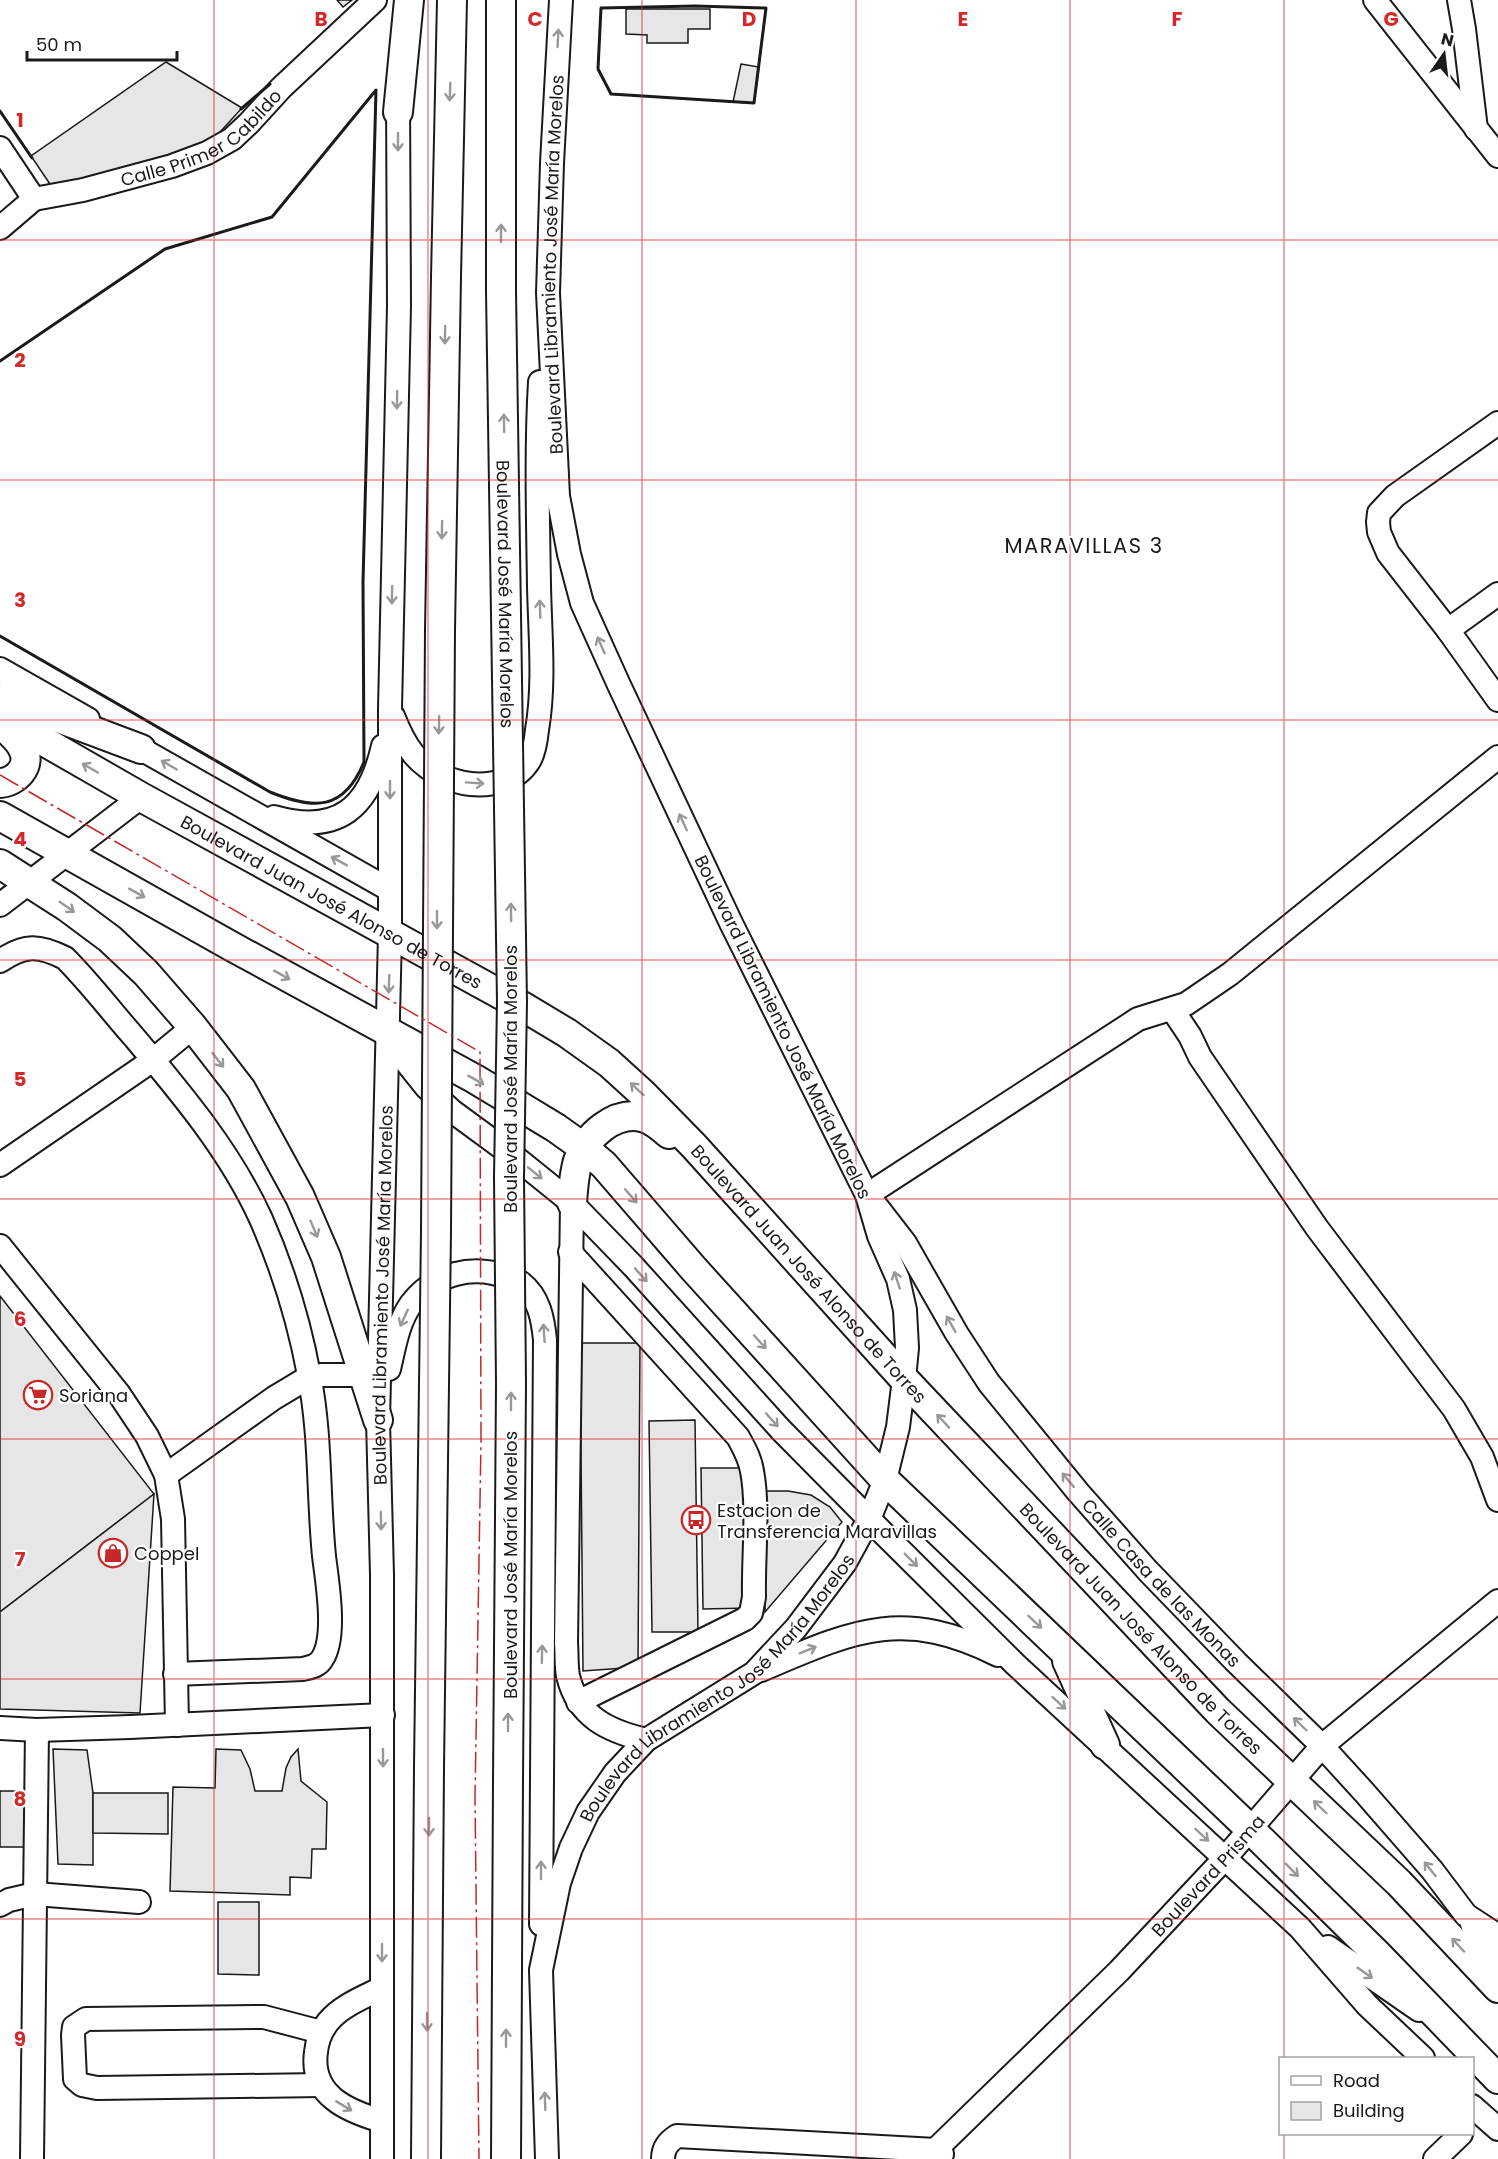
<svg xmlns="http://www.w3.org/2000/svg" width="1498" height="2159" viewBox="0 0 1498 2159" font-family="Poppins,sans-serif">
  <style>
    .building { fill: #e6e6e6; stroke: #1a1a1a; stroke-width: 1.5 }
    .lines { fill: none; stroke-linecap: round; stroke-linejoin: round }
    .minor-casing { stroke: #1a1a1a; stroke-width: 26 }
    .major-casing { stroke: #1a1a1a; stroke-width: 32 }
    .minor { stroke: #fff; stroke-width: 22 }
    .major { stroke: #fff; stroke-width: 28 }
    .major-bridge-casing { stroke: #1a1a1a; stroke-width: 32; stroke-linecap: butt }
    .major-bridge { stroke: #fff; stroke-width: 28 }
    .wall { stroke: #1a1a1a; stroke-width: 3 }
    .power { stroke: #c62828; stroke-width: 1.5; stroke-dasharray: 21 4.5 3 4.5; stroke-linecap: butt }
    .oneway { stroke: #989898 }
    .grid { fill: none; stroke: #d62828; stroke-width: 1.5; stroke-opacity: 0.55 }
    .labels { text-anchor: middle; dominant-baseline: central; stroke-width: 4.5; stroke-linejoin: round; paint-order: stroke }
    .street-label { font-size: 18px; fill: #1a1a1a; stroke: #fff }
    .poi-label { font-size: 18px; fill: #1a1a1a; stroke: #fff; text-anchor: start }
    .quarter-label { font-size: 21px; letter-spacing: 1.5px; fill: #1a1a1a; stroke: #fff }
    .grid-label { font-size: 20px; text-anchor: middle; font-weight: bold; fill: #d62828; stroke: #fff; stroke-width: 4.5; stroke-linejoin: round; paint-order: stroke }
  </style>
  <rect width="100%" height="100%" fill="#fff"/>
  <g class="building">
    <polygon points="337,0 352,0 343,7"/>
    <polygon points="626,9 710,9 710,29 688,29 688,43 647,43 647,35 626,34"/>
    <polygon points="166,62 242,108 210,143 56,193 31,156"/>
    <polygon points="741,64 759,67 754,103 733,102"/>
    <polygon points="0,1296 154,1494 0,1612"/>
    <polygon points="580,1343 640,1343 638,1667 583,1671"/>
    <polygon points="695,1420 698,1632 652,1632 649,1421"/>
    <polygon points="701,1468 747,1468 749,1608 703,1609"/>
    <polygon points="765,1491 788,1491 811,1495 830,1507 842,1522 765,1612"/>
    <polygon points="154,1494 140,1713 0,1709 0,1612"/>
    <polygon points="53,1749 87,1750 93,1793 93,1865 58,1864"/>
    <polygon points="216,1749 241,1750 250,1769 255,1791 282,1791 286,1768 291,1757 298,1749 301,1781 327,1802 326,1849 312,1849 311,1878 290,1877 290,1895 170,1891 173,1787 215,1788"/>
    <polygon points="0,1791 29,1791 28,1847 0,1847"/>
    <polygon points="93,1793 168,1793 168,1834 93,1833"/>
    <polygon points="218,1902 259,1902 259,1975 218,1974"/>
  </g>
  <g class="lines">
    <g class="minor-casing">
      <g id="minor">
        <polyline points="1375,0 1498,156"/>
        <polyline points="1459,0 1464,29 1476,129"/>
        <polyline points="0,148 34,199"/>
        <path id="s1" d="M0,228l34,-29 49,-9 89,-24 35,-13 25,-14 17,-16 32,-35 94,-88"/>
        <polyline points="1498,423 1395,496 1379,513 1378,522 1379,532 1388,553 1448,630 1498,700"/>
        <polyline points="1448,630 1498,594"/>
        <polyline points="0,669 88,719"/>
        <path d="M393,716c12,30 23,49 54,62 27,11 66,9 82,-17 5,-8 7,-21 8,-31 8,-47 3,-96 2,-144 -1,-68 -3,-137 1,-204"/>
        <polyline points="127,741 390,890"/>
        <path d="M274,817c64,18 95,-9 109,-71"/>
        <polyline points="0,905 141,797"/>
        <path d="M0,961c25,-17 39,-16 65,-3 25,25 46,53 69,79 47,56 96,114 127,182 22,50 38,102 48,156 12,59 9,121 15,181 3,25 13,81 -2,103 -4,7 -11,8 -19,10l-128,5"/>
        <polyline points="1172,1009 1190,1036 1200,1057 1317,1228 1454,1409 1482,1457 1498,1500"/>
        <polyline points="387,1033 406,1062 426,1087 452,1111 520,1161 572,1203 633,1266 781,1430 869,1519 1015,1664 1300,1928 1367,2005 1423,2058"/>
        <polyline points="0,1165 153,1060 193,1027"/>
        <polyline points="867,1195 1138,1019 1186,1004 1230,974 1498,757"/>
        <path d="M572,1203l-6,440c1,11 0,23 2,33 10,41 40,55 78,64"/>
        <path id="s2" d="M874,1203l31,40 52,91 32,49 89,109 70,79 88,91 86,84 42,46 68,78 34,45 32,21"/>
        <polyline points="0,1246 119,1394 147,1436 166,1475 173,1519 177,1725"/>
        <path d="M570,1252l168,185c6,11 12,21 14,34 7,37 1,87 2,126l-3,16 -6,6 -167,83"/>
        <path d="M389,1369c5,-21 9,-47 22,-65 23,-30 62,-41 98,-26 4,1 9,3 12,5 18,14 22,36 24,57l-4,584"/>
        <polyline points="166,1475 274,1398 309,1377 321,1375 362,1375"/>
        <path d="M761,1670c92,-39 141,-63 237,-15"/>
        <polyline points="0,1728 37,1730 130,1727 383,1715"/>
        <polyline points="0,1905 9,1900 35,1894 139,1902"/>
        <polyline points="1472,1924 1498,1965"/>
        <polyline points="1328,1947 1419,2010"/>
        <polyline points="321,2032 264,2017 86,2019 74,2027 73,2035 75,2079 82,2085 97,2088 321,2085"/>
        <polyline points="1472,2106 1498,2129"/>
        <path d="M382,2121c-35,-10 -72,-26 -66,-69 1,-11 5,-21 12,-30 13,-16 36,-25 54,-34"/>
        <polyline points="32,2159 37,1730"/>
        <path id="s3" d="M382,2159v-584l-4,-155 12,-485v-226l9,-403 -1,-212"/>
        <path id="s4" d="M547,2159l-6,-189 18,-87 12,-35 17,-36 27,-39 31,-33 108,-67 42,-45 49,-65 24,-44 16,-39 13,-53 6,-48 3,-31 -2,-38 -7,-31 -19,-43 -12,-41 -136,-272 -112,-238 -37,-82 -13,-49 -11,-58 -10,-203 4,-130 9,-163"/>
        <path d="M663,2159c0,-11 5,-17 14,-23l259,14 6,4"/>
        <path id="s5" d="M926,2159l193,-188 107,-114 96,-111 176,-145"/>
        <polyline points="1435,2159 1461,2134"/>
      </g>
    </g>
    <g class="major-casing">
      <g id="major">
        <polyline points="398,112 409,0"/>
        <polyline points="446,277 452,0"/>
        <polyline points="501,291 501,0"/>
        <polyline points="0,696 141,749"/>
        <path id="s6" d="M0,716l141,81 381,209 45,27 42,30 33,30 52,53 210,233 314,332 181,172 99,105"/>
        <path d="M0,723c8,8 19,16 23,26 9,17 -7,33 -23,34"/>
        <polyline points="0,816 231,946 475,1079 556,1128 584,1148 604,1165 693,1268 885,1480 1250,1829 1377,1954 1498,2079"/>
        <polyline points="0,864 67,907 110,939 146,973 193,1027 241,1089 300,1197 326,1257 378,1420"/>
        <path d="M572,1203c1,-14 2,-29 6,-42 8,-25 36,-50 64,-44 10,2 19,10 27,17"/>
        <polyline points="1067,1661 1105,1745"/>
        <polyline points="426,2159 429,1768"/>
        <polyline points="506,2159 508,1781"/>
      </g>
    </g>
    <use href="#minor" class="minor"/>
    <use href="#major" class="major"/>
    <g class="major-bridge-casing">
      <g id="major-bridge">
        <path id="s7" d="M501,291l11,711 -3,175 2,207 -3,397"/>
        <polyline points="429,1768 436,1231 440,630 446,277"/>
      </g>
    </g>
    <use href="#major-bridge" class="major-bridge"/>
    <g class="wall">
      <polygon points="695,6 766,8 754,103 611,94 598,69 601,8"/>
      <polyline points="241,109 270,84"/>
      <polyline points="0,111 32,158"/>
      <path d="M0,361l165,-112 107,-32 104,-127 -13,492 1,180c-20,49 -50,48 -94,30l-270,-156"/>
    </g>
    <polyline class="power" points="0,775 480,1052 481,1442 475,1797 479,2159"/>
  </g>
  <defs><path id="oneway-shaft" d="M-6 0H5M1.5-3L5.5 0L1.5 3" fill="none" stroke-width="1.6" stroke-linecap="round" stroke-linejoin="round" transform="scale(1.5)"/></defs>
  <g class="oneway">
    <use href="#oneway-shaft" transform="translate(558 38) rotate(-87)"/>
    <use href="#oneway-shaft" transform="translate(450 92) rotate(92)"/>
    <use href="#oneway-shaft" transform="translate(398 142) rotate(90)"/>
    <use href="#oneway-shaft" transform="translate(501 233) rotate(-90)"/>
    <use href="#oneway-shaft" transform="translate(445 335) rotate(91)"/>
    <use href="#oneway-shaft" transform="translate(397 400) rotate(91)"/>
    <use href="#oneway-shaft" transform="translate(504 423) rotate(-91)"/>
    <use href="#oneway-shaft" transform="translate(442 530) rotate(91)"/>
    <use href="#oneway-shaft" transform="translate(392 595) rotate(91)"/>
    <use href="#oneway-shaft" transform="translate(540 609) rotate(-92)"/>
    <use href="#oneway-shaft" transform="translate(601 645) rotate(-114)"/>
    <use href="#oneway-shaft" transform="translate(439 725) rotate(91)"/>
    <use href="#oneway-shaft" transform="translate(169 765) rotate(-150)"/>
    <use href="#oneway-shaft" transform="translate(90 768) rotate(-150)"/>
    <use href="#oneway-shaft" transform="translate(475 783) rotate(4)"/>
    <use href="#oneway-shaft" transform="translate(390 790) rotate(90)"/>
    <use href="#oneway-shaft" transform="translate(683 822) rotate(-115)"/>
    <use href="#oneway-shaft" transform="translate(339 861) rotate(-151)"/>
    <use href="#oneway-shaft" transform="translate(137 893) rotate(29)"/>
    <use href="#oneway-shaft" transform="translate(67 907) rotate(35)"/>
    <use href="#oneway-shaft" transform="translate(511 912) rotate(-91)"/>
    <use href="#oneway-shaft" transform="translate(437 920) rotate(90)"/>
    <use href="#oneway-shaft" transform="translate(282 975) rotate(29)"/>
    <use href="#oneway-shaft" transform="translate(389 984) rotate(92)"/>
    <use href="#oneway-shaft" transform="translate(218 1060) rotate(52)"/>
    <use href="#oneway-shaft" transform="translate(476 1080) rotate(29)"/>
    <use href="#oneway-shaft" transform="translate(637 1089) rotate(-137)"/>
    <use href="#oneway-shaft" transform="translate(535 1173) rotate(39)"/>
    <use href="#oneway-shaft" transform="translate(631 1196) rotate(49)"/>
    <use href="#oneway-shaft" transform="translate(314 1229) rotate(67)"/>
    <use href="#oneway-shaft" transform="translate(641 1275) rotate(48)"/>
    <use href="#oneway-shaft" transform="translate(897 1280) rotate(-108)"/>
    <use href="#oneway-shaft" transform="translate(404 1318) rotate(115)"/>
    <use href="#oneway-shaft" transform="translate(951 1324) rotate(-119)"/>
    <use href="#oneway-shaft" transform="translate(544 1333) rotate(-94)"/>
    <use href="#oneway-shaft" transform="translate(760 1342) rotate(48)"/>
    <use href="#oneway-shaft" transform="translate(511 1401) rotate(-90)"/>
    <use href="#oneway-shaft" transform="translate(772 1420) rotate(48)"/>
    <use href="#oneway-shaft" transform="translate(943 1421) rotate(-133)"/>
    <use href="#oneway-shaft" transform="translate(1068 1480) rotate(-130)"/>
    <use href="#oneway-shaft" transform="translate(381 1521) rotate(89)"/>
    <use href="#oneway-shaft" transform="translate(911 1560) rotate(45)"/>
    <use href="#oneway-shaft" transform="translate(1035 1622) rotate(43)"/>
    <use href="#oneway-shaft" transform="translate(808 1650) rotate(-22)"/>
    <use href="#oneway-shaft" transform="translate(542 1654) rotate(-89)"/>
    <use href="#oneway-shaft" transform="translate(1059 1703) rotate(42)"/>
    <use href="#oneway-shaft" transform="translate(508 1722) rotate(-90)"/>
    <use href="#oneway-shaft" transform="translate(1300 1724) rotate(-136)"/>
    <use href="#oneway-shaft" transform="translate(383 1758) rotate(90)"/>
    <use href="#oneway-shaft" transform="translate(1320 1807) rotate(-136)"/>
    <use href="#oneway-shaft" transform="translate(429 1827) rotate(90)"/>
    <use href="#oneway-shaft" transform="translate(1202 1835) rotate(43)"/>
    <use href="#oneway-shaft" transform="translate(1430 1869) rotate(-129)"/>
    <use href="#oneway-shaft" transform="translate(541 1870) rotate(-90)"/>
    <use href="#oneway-shaft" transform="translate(1292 1870) rotate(45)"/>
    <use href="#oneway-shaft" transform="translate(1458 1945) rotate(-133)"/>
    <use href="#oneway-shaft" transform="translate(382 1953) rotate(90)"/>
    <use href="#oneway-shaft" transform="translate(1365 1973) rotate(35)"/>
    <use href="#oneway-shaft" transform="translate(427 2022) rotate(90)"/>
    <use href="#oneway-shaft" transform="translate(506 2038) rotate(-90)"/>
    <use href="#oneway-shaft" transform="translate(545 2101) rotate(-92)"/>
    <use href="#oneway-shaft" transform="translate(344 2106) rotate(31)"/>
  </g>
  <path class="grid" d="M214,0v2159M428,0v2159M642,0v2159M856,0v2159M1070,0v2159M1284,0v2058M0,240h1498M0,480h1498M0,720h1498M0,960h1498M0,1199h1498M0,1439h1498M0,1679h1498M0,1919h1498M1284,2134v25"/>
  <defs>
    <g id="supermarket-ring" transform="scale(1.5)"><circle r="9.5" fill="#fff" stroke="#c62828" stroke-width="1.5"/><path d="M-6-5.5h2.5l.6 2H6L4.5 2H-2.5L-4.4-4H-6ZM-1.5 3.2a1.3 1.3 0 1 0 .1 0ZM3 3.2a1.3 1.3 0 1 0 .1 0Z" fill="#c62828"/></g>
    <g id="bus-ring" transform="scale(1.5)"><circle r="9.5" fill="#fff" stroke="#c62828" stroke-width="1.5"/><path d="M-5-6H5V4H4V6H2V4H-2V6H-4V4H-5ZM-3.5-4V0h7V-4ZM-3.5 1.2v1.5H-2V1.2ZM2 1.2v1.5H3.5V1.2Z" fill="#c62828"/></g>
    <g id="shop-ring" transform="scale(1.5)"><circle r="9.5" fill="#fff" stroke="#c62828" stroke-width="1.5"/><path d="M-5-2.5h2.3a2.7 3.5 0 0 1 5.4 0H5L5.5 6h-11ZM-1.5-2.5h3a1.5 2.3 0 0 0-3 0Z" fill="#c62828"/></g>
  </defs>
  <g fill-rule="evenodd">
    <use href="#supermarket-ring" x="38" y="1395"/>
    <use href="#bus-ring" x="696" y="1520"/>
    <use href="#shop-ring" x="113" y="1553"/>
  </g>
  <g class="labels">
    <g class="street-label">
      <text stroke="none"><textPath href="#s1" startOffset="226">Calle Primer Cabildo</textPath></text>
      <text stroke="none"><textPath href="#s4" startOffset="2102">Boulevard Libramiento José María Morelos</textPath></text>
      <text stroke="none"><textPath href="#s7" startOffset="303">Boulevard José María Morelos</textPath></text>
      <text stroke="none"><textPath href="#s6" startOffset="380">Boulevard Juan José Alonso de Torres</textPath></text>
      <text transform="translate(783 1027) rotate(64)">Boulevard Libramiento José María Morelos</text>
      <text transform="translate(510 1079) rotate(-90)">Boulevard José María Morelos</text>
      <text stroke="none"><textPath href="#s6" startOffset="992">Boulevard Juan José Alonso de Torres</textPath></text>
      <text stroke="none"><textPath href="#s3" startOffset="864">Boulevard Libramiento José María Morelos</textPath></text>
      <text transform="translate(510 1565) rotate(-90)">Boulevard José María Morelos</text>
      <text stroke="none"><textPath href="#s2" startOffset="478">Calle Casa de las Monas</textPath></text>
      <text stroke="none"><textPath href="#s6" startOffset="1478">Boulevard Juan José Alonso de Torres</textPath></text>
      <text stroke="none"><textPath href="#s4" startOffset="536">Boulevard Libramiento José María Morelos</textPath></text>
      <text stroke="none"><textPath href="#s5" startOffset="400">Boulevard Prisma</textPath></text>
    </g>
    <g class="poi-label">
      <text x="59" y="1395">Soriana</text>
      <text x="717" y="1510">Estacion de<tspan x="717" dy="21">Transferencia Maravillas</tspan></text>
      <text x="134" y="1553">Coppel</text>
    </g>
    <g class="quarter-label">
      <text x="1084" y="545">MARAVILLAS 3</text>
    </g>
  </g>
  <g class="grid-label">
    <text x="321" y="26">B</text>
    <text x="535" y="26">C</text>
    <text x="749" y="26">D</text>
    <text x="963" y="26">E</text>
    <text x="1177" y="26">F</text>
    <text x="1391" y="26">G</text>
    <text x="20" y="127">1</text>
    <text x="20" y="367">2</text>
    <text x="20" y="607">3</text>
    <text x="20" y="846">4</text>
    <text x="20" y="1086">5</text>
    <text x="20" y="1326">6</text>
    <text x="20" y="1566">7</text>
    <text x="20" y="1806">8</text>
    <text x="20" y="2046">9</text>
  </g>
  <rect x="1279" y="2057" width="195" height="78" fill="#ffffff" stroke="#a3a3a3" stroke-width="1.5"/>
  <rect x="1291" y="2076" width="30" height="9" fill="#ffffff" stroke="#a3a3a3" stroke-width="1.5"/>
  <text x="1333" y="2087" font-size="18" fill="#1a1a1a">Road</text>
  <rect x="1291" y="2102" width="30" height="18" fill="#e6e6e6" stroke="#a3a3a3" stroke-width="1.5"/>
  <text x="1333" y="2117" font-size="18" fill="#1a1a1a">Building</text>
  <g transform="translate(1444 54) rotate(14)" stroke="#ffffff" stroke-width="4.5" paint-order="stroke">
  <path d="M0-4.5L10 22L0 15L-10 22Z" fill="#1a1a1a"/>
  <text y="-9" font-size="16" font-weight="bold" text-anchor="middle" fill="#1a1a1a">N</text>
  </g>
  <path d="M27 51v9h150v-9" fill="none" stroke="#1a1a1a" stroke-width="3"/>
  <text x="36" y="51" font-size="18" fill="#1a1a1a" stroke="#ffffff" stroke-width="4.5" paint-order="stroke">50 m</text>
</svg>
